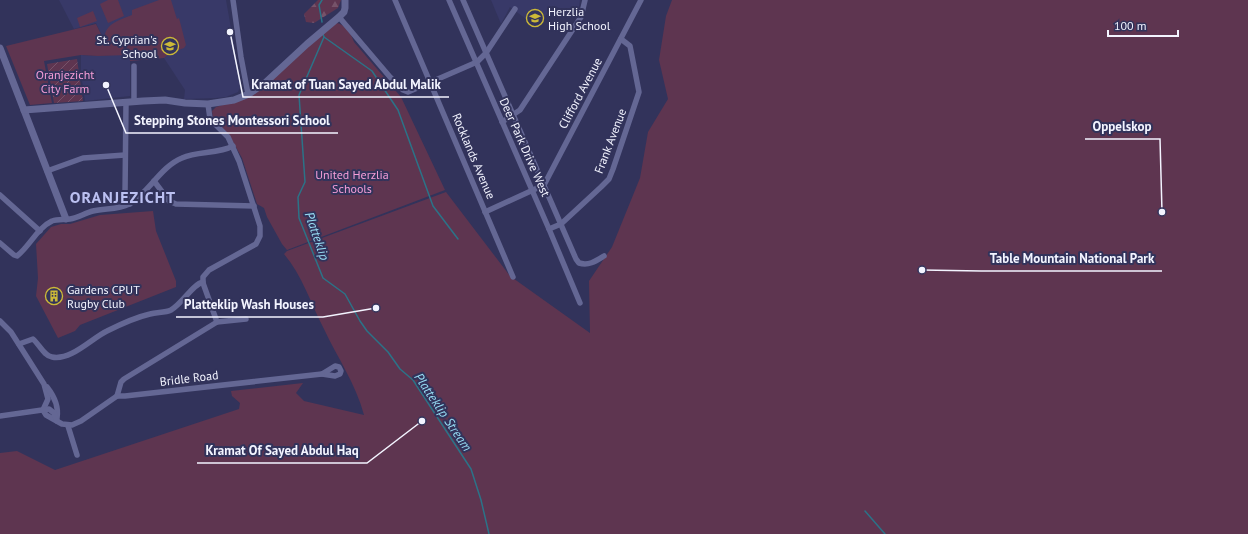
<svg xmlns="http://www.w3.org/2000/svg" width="1248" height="534" viewBox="0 0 1248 534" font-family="'PT Sans',sans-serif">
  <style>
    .built { fill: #383968 }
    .forest { fill: url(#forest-firs) }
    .park { fill: #5e3550 }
    .garden { fill: url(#garden-furrows) }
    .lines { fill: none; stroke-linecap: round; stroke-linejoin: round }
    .stream { stroke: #2b7388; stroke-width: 1.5 }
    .minor { stroke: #646794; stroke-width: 5.5 }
    .tertiary { stroke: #646794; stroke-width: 7 }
    .labels { text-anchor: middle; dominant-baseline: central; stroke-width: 4; stroke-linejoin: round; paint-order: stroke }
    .poi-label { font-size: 12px; fill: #f3f4ff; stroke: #32335b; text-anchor: start }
    .park-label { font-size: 12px; fill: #f69ed8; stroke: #32335b }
    .street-label { font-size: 12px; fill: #f3f4ff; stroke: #32335b }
    .water-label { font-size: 13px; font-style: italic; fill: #98def5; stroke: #32335b }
    .district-label { font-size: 16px; font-weight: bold; letter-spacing: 1px; fill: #bbc0f1; stroke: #32335b }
    .leader { fill: none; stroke: #f3f4ff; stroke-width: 1.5 }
    .callout-dot { fill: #f3f4ff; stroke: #32335b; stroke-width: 1.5 }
    .callout-label { font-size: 13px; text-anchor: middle; font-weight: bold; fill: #f3f4ff; stroke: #32335b; stroke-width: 4; stroke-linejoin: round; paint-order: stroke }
  </style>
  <defs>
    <pattern id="forest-firs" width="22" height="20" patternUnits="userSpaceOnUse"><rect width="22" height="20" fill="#5e3550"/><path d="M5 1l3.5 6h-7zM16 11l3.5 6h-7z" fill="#76536a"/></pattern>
    <pattern id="garden-furrows" width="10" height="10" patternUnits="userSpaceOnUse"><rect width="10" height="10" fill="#5e3550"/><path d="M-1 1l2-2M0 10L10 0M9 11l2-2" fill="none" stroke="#76536a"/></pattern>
  </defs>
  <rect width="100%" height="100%" fill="#32335b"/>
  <g class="built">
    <polygon points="59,0 226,0 241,85 238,92 226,97 216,98 184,99 185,90 164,58 130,61 130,96 85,101 81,74 81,55 98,56 113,55 109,51 96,23 74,29"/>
    <polygon points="491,0 580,0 578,13 552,6 538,28 510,7 501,24"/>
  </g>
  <polygon class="forest" points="318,0 341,0 338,8 314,23 306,22 304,14"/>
  <g class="park">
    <polygon points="108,0 118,0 124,16 108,23 100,4"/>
    <path d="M159,0h12l5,16 1,3 2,-1 7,27 -2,3 -14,5 -6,5 -34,3 -1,-6 -31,1 -17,-1 -37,6 8,42 -22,2 -24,-59 90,-22 8,16c1,-17 14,-19 28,-25v-5z"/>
    <path d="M672,0h576v534h-1248v-81l17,-2 38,19 184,-61 1,-6 -8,-7 -1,-5 72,-8 -7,10 8,8 60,14c-8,-31 -27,-58 -40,-86 -13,-25 -22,-54 -40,-75l3,-3 159,-59 64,84 80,57 -1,-52 23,-34 28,-69 8,-46 20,-33 -9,-39 7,-44z"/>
    <polygon points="93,11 97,21 80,27 77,18"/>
    <path d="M336,23c8,0 16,12 18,19l47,55 44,93 -158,60 -5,-6 -15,-27 -3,-9 -7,-4 -15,-46 -9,-16 -12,-16 -8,-7 -1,-8 4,-4 29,-9z"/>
    <polygon points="153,211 156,231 176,281 176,287 80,325 75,331 58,338 36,296 38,278 36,244 51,227 61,224 70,224 100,215"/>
  </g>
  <polygon class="garden" points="77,59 83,101 54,103 47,64"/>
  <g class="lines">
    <g class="stream">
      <polyline points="322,22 319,5 322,0"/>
      <polyline points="323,34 324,37 299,95 305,182 298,197 299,218 323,278 345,294 360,321 367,331 388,352 400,369 413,380 471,469 481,500 489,534"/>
      <polyline points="324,37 372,71 398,110 433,206 458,239"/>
      <polyline points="865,511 885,534"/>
    </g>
    <g class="minor">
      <polyline points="233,0 241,57 248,94"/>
      <polyline points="395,0 513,277"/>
      <polyline points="449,0 549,229 580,303"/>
      <path d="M463,0l113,259 3,4c10,3 17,-2 25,-7"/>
      <polyline points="339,17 390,77 403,90 408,92 477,62 486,53 515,9"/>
      <polyline points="134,102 134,66"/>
      <polyline points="126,103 125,194 130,204"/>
      <polyline points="208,104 210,119 228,137 239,161 260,226 260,236 256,244 209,270 203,277 203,283 217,322"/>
      <polyline points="502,122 520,110 581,17 585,0"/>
      <polyline points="47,171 83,158 125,155"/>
      <polyline points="154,181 169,201 176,204 254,206"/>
      <polyline points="0,195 40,231"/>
      <polyline points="485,212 544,185 641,0"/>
      <polyline points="549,229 561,224 601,187 609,179 613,169 639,92 630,46 621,39"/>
      <path d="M0,243l14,12 3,1c13,-10 20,-28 35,-35 6,-2 12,-1 18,-2 8,-1 15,-6 23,-8 12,-3 25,-1 36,-7 20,-11 31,-37 53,-46 16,-7 36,-4 51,-12"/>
      <polyline points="0,321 11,332 44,384 48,399 43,410"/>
      <path d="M19,344l14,-5c6,5 11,17 19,18 19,4 40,-19 55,-26 12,-6 30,-14 43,-17 7,-2 15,-1 21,-4 11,-6 22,-26 32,-28"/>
      <polygon points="335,366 339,367 341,371 340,374 335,376 322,374"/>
      <path d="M47,387c7,9 12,20 10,31"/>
      <polyline points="117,396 121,382 124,379 217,322 246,319"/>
      <polyline points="43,410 46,415 62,424 72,425 81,421 117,396 125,396 322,374"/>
      <polyline points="0,416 49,409 54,413 57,421"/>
      <polyline points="68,426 77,455"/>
    </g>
    <g class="tertiary">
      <polyline points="0,48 66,219"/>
      <polyline points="24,110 143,101 165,100 185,103 208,104 234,100 249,94 266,82 307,44 339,17 344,12 345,8 345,0"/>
    </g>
  </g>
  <defs>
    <g id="school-ring" transform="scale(0.9)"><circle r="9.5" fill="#32335b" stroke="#ccb938" stroke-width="1.5"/><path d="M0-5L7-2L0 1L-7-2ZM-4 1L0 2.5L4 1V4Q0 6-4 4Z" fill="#ccb938"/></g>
    <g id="building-ring" transform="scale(0.9)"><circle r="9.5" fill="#32335b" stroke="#ccb938" stroke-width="1.5"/><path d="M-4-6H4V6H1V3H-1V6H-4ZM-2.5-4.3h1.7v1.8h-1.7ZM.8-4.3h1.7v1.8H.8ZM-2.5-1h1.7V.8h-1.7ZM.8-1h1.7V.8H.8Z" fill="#ccb938"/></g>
  </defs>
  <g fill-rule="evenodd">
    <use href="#school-ring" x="535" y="18"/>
    <use href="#school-ring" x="170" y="46"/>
    <use href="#building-ring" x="54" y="296"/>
  </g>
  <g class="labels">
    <g class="poi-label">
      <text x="548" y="11">Herzlia<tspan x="548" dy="14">High School</tspan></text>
      <text x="157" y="39" text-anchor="end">St. Cyprian's<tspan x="157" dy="14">School</tspan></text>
      <text x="67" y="289">Gardens CPUT<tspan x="67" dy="14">Rugby Club</tspan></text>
    </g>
    <g class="park-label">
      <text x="65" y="74">Oranjezicht<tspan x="65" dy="14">City Farm</tspan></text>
      <text x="352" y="174">United Herzlia<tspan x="352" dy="14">Schools</tspan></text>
    </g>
    <g class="street-label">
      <text transform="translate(580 93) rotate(-62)">Clifford Avenue</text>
      <text transform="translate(610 141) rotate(-69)">Frank Avenue</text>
      <text transform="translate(525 147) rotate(66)">Deer Park Drive West</text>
      <text transform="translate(474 156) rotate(67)">Rocklands Avenue</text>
      <text transform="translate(189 378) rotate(-7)">Bridle Road</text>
    </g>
    <g class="water-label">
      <text transform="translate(317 236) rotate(71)">Platteklip</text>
      <text transform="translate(443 412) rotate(56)">Platteklip Stream</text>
    </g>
    <g class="district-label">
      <text x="123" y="197">ORANJEZICHT</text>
    </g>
  </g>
  <path class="leader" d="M230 32L243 97H449M106 85L126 133H338M1162 212L1160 139H1085M922 270L981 271H1162M376 308L323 317H176M422 421L367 463H197"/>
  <g class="callout-dot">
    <circle cx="230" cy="32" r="4"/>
    <circle cx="106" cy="85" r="4"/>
    <circle cx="1162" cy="212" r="4"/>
    <circle cx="922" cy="270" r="4"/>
    <circle cx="376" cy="308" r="4"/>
    <circle cx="422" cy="421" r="4"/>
  </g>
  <g class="callout-label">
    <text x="346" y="89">Kramat of Tuan Sayed Abdul Malik</text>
    <text x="232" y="125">Stepping Stones Montessori School</text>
    <text x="1122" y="131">Oppelskop</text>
    <text x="1072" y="263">Table Mountain National Park</text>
    <text x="249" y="309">Platteklip Wash Houses</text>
    <text x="282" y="455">Kramat Of Sayed Abdul Haq</text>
  </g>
  <path d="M1108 30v6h70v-6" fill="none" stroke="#f3f4ff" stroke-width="2"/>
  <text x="1114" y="30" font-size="12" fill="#f3f4ff" stroke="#32335b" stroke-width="3" paint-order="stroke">100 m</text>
</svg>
